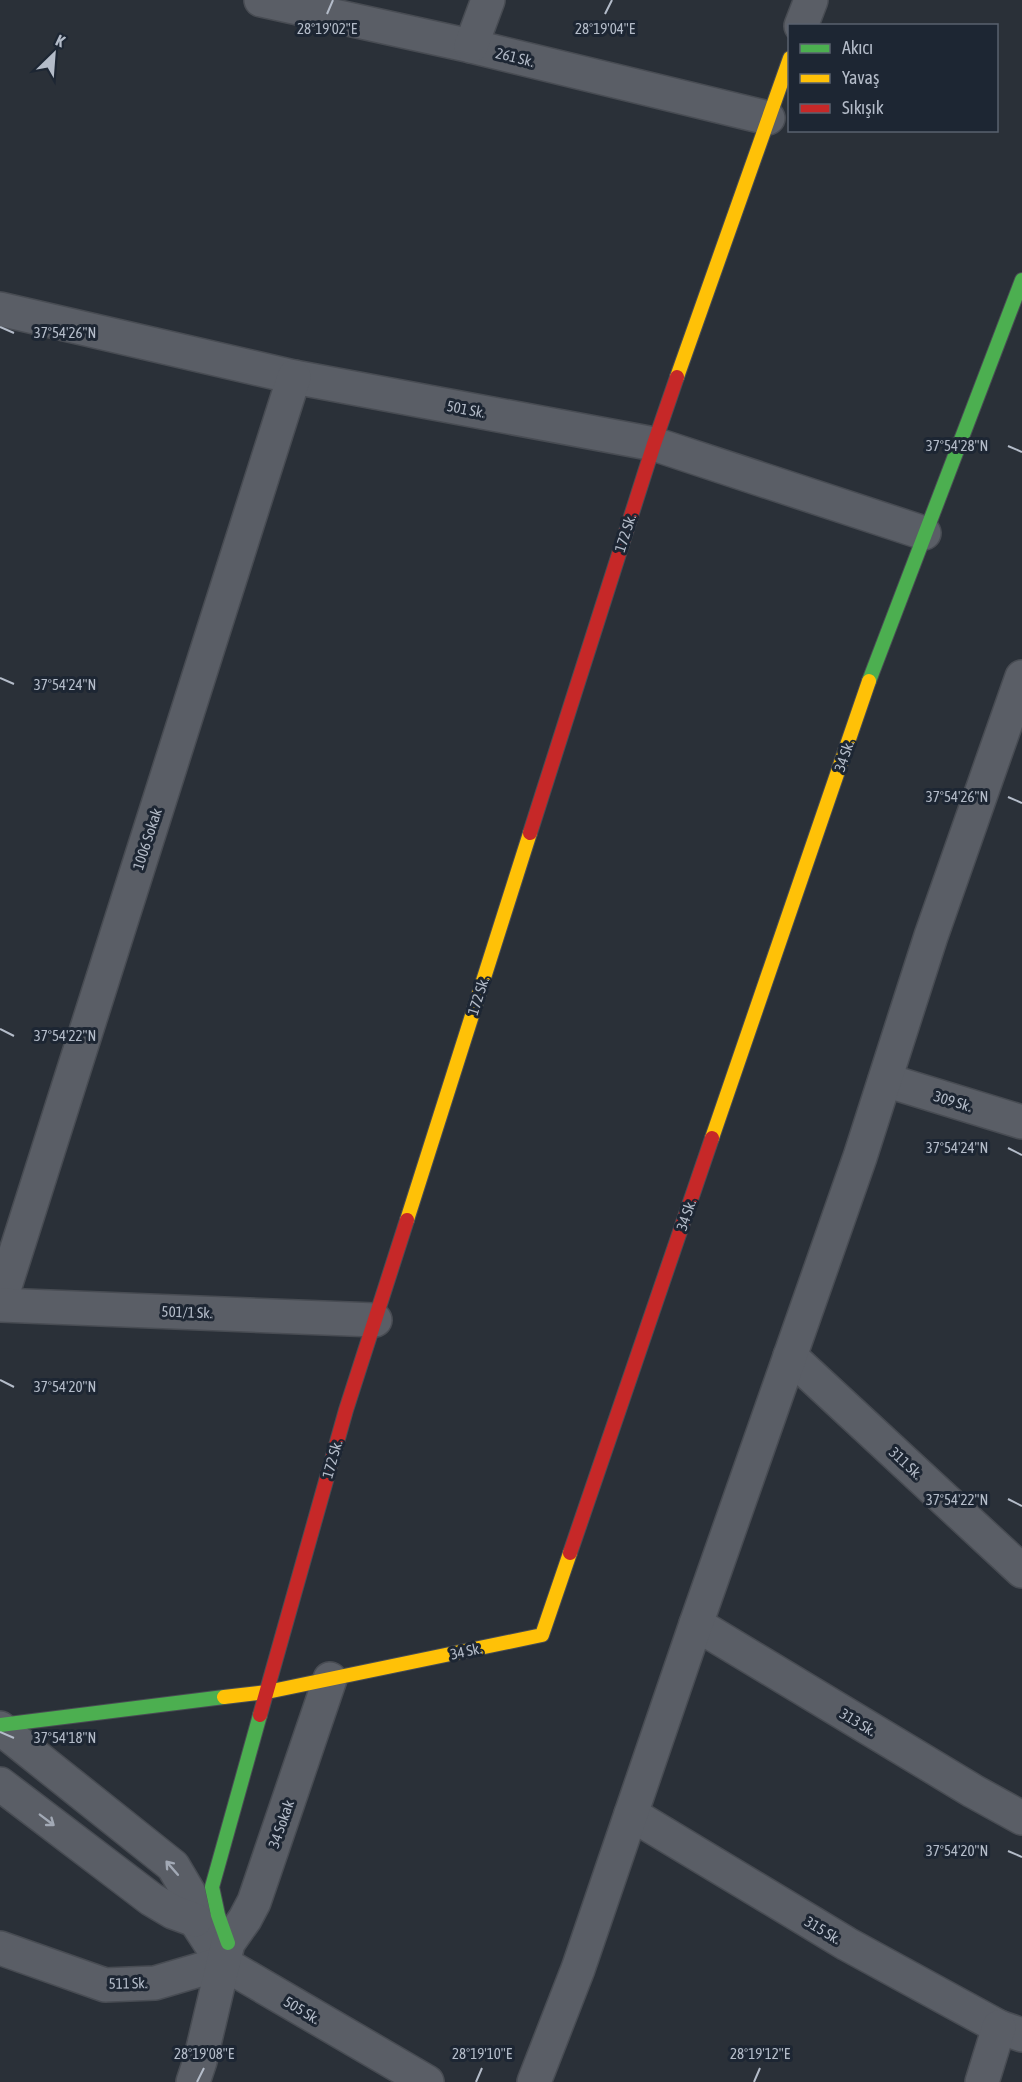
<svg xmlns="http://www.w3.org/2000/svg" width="1022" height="2082" viewBox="0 0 1022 2082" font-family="'Asap Condensed',sans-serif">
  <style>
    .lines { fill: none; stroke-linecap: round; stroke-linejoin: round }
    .street-casing { stroke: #484c53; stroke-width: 36 }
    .fast-casing { stroke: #484c53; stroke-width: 16 }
    .slow-casing { stroke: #484c53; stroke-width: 16 }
    .jam-casing { stroke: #484c53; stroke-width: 16 }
    .street { stroke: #5a5e66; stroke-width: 33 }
    .fast { stroke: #4caf50; stroke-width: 14 }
    .slow { stroke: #ffc107; stroke-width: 14 }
    .jam { stroke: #c62828; stroke-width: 14 }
    .oneway { stroke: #a2a9b5 }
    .ticks { fill: none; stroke: #b4bcc9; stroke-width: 2 }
    .labels { text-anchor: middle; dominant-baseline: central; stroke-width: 6; stroke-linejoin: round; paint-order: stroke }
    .street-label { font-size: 15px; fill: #b4bcc9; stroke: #1d2633 }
    .ticks-label { font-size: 15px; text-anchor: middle; fill: #b4bcc9; stroke: #1d2633; stroke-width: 6; stroke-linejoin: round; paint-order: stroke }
  </style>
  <rect width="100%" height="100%" fill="#2a3038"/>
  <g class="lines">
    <g class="street-casing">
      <g id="street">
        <polyline points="261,0 471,46 768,118"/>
        <polyline points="801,26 811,0"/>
        <polyline points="471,46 488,0"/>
        <polyline points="0,309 294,377 654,444 924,533"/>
        <polyline points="885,1080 1022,1122"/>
        <polyline points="0,1302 294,377"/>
        <polyline points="0,1305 375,1320"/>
        <polyline points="790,1356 1022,1571"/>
        <polyline points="696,1624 973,1791 1022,1818"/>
        <polyline points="0,1728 173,1866 189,1893 195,1920 223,1963 427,2082"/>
        <polyline points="0,1784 151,1899 173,1912 195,1920"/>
        <polyline points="631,1814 847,1944 999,2027 1022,2035"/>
        <polyline points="0,1948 105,1985 155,1983 223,1963"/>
        <polyline points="193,2082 200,2061 228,1943 245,1919 254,1902 330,1679"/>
        <polyline points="534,2082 578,1969 696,1624 860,1157 931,936 1022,677"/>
        <polyline points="982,2082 999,2027"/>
      </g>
    </g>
    <g class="fast-casing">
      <g id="fast">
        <polyline points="869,681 1022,280"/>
        <polyline points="0,1725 224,1697"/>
        <polyline points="228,1943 218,1915 212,1887 260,1715"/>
      </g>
    </g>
    <g class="slow-casing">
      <g id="slow">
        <polyline points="677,377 790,58"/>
        <polyline points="712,1138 869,681"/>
        <polyline points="407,1220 530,833"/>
        <polyline points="224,1697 267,1692 542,1635 570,1553"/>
      </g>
    </g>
    <g class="jam-casing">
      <g id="jam">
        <polyline points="530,833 654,444 677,377"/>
        <polyline points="570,1553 712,1138"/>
        <polyline points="260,1715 346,1410 407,1220"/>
      </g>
    </g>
    <use href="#street" class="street"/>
    <use href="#fast" class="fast"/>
    <use href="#slow" class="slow"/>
    <use href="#jam" class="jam"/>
  </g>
  <defs><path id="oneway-shaft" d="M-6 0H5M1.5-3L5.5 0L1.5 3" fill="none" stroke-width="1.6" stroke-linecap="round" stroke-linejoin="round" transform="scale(1.5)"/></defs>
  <g class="oneway">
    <use href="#oneway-shaft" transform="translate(47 1820) rotate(37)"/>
    <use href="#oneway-shaft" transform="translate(172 1868) rotate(-131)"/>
  </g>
  <path class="ticks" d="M327,14l6,-14M605,14l7,-14M0,327l14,6M1008,446l14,6M0,678l14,6M1008,797l14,6M0,1029l14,7M1008,1148l14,7M0,1380l14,7M1008,1499l14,7M0,1732l14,6M1008,1851l14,6M197,2082l7,-14M476,2082l6,-14M754,2082l6,-14"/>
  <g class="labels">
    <g class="street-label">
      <text transform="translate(515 57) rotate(14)">261 Sk.</text>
      <text transform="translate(466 409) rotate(11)">501 Sk.</text>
      <text transform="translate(625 533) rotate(-72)">172 Sk.</text>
      <text transform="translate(844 756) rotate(-71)">34 Sk.</text>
      <text transform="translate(147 839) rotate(-72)">1006 Sokak</text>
      <text transform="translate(478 996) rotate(-72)">172 Sk.</text>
      <text transform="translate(953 1101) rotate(17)">309 Sk.</text>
      <text transform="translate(686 1215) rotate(-71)">34 Sk.</text>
      <text transform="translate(187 1312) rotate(2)">501/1 Sk.</text>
      <text transform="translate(332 1459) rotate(-74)">172 Sk.</text>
      <text transform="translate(906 1463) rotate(43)">311 Sk.</text>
      <text transform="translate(466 1651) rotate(-12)">34 Sk.</text>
      <text transform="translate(858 1722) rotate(31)">313 Sk.</text>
      <text transform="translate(281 1824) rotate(-71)">34 Sokak</text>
      <text transform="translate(823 1930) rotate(31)">315 Sk.</text>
      <text transform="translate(128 1983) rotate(-1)">511 Sk.</text>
      <text transform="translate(302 2010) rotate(31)">505 Sk.</text>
    </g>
  </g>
  <g class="ticks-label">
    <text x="327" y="34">28°19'02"E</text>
    <text x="605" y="34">28°19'04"E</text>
    <text x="65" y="338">37°54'26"N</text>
    <text x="957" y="451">37°54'28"N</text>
    <text x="65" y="690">37°54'24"N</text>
    <text x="957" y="802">37°54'26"N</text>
    <text x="65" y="1041">37°54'22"N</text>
    <text x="957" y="1153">37°54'24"N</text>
    <text x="65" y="1392">37°54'20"N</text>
    <text x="957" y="1505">37°54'22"N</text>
    <text x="65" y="1743">37°54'18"N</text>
    <text x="957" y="1856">37°54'20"N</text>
    <text x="204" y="2059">28°19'08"E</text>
    <text x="482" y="2059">28°19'10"E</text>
    <text x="760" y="2059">28°19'12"E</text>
  </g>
  <rect x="788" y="24" width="210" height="108" fill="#1d2633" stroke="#59626f" stroke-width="1.5"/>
  <rect x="800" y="44" width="30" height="9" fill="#4caf50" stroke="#59626f" stroke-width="1.5"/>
  <text x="842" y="54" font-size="18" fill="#b4bcc9">Akıcı</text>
  <rect x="800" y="74" width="30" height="9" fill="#ffc107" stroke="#59626f" stroke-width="1.5"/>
  <text x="842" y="84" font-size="18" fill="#b4bcc9">Yavaş</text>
  <rect x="800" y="104" width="30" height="9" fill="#c62828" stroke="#59626f" stroke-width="1.5"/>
  <text x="842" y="114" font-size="18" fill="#b4bcc9">Sıkışık</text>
  <g transform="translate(54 54) rotate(25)" stroke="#1d2633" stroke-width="4.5" paint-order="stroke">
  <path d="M0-4.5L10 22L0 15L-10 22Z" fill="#b4bcc9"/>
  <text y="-9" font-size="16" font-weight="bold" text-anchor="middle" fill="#b4bcc9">K</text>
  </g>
</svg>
